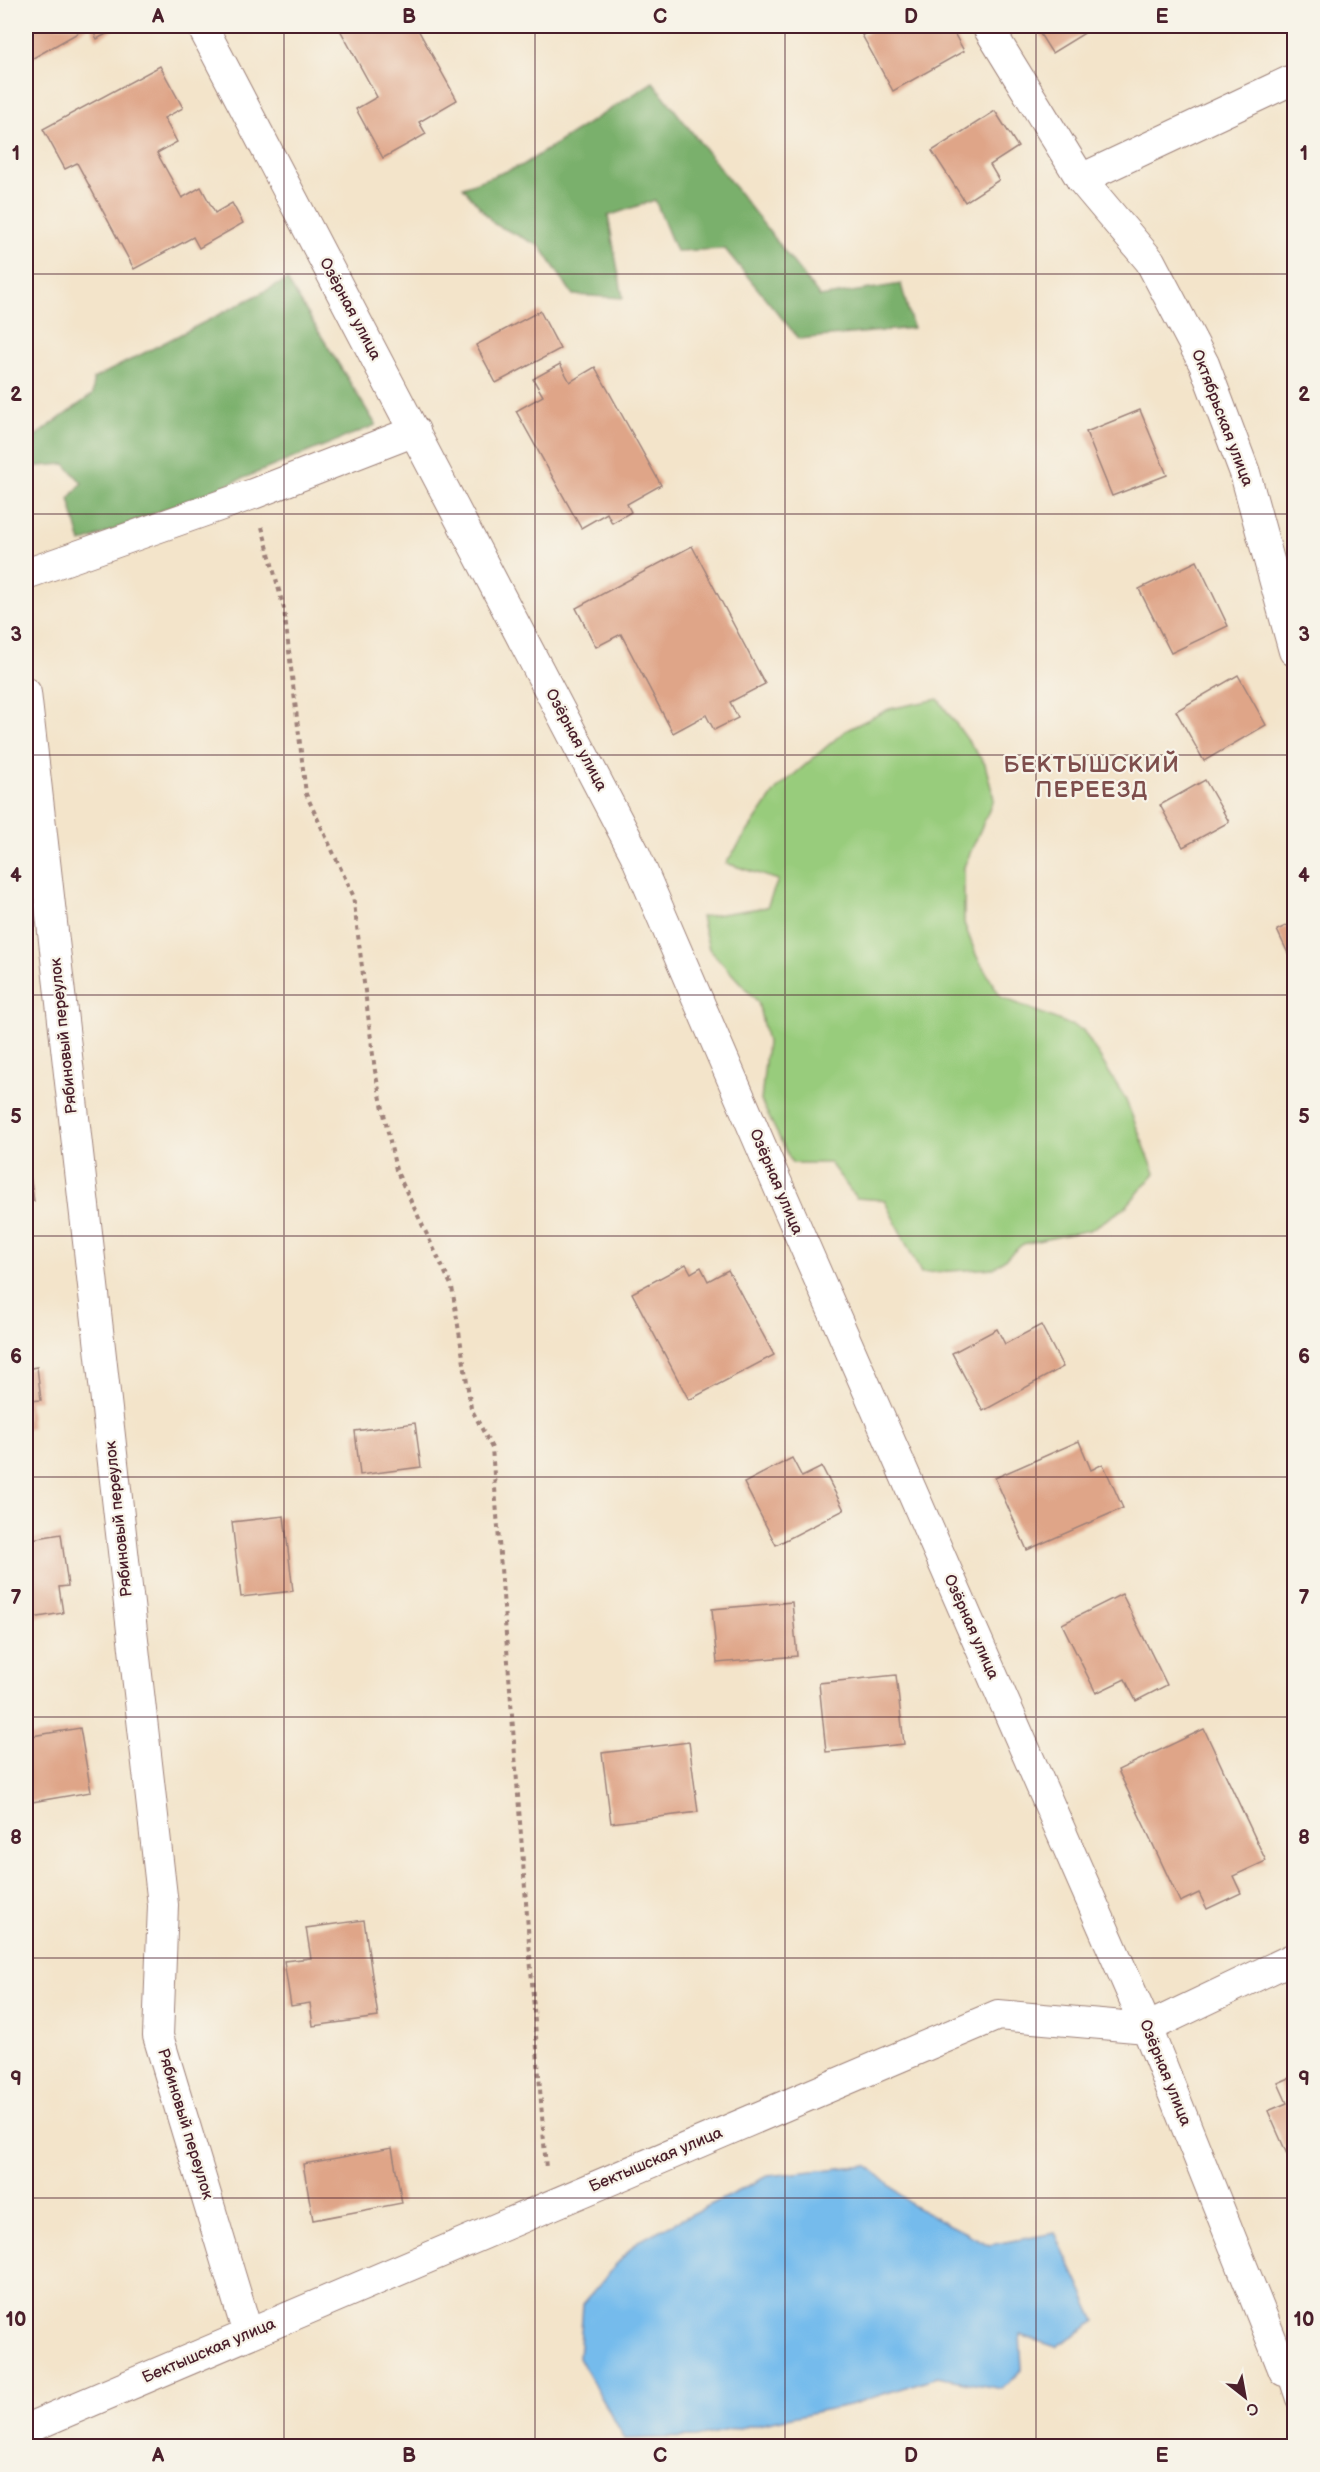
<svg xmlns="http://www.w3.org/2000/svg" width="1320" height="2472" viewBox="0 0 1320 2472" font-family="'Balsamiq Sans',sans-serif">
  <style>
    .green { fill: #98cc7c; stroke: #717654; stroke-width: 1.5 }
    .forest { fill: #7ab06c; stroke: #62684c; stroke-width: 1.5 }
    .water { fill: #75bbec; stroke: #606d8c; stroke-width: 1.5 }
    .building { fill: #dfa588 }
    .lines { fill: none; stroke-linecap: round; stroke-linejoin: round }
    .lane-casing { stroke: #9e827a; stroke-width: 17 }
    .street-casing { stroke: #9e827a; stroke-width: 32 }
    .path { stroke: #9e827a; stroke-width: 4; stroke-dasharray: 4.5 4.5; stroke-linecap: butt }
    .lane { stroke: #fff; stroke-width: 15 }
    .street { stroke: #fff; stroke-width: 30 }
    .grid { fill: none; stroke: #4a1f2b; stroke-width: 1.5; stroke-opacity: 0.55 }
    .labels { text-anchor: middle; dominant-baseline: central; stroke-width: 4.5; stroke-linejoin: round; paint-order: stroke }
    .street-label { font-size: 16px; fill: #4a1f2b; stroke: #f7f3e8 }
    .district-label { font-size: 22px; font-weight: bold; letter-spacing: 1.5px; fill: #7e4e4c; stroke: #f7f3e8 }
    .neatline { fill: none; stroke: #4a1f2b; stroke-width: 2 }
    .grid-label { font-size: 20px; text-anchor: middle; font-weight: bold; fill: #4a1f2b }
  </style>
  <rect width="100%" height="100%" fill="#f7f3e8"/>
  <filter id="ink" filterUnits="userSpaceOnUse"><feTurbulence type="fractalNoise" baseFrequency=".0167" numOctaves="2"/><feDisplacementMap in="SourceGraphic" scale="12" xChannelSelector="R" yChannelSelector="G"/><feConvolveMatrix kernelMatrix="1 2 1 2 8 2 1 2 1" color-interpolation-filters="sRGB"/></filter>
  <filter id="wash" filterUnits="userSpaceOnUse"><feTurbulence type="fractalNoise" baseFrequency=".008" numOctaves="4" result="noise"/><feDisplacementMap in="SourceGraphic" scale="24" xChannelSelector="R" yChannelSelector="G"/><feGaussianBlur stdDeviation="1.35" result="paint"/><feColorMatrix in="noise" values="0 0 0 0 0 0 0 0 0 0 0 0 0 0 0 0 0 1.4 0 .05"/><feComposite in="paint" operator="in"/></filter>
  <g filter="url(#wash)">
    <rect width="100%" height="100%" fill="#f3e4ca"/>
    <polygon class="green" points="938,699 985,764 994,799 964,867 964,923 977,957 1001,997 1083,1030 1125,1098 1155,1173 1125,1208 1090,1230 1023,1244 994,1268 921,1273 884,1200 856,1198 830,1163 792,1163 761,1101 767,1042 758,1002 709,949 701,917 767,907 778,880 726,863 776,790 845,731 889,709"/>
    <g class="forest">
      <polygon points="653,82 820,297 901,284 913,328 799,339 725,249 676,251 655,200 608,216 623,298 573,295 540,246 494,224 463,187 523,165"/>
      <polygon points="287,280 376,425 81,543 69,499 82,483 65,464 26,467 26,443 93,394 93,379"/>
    </g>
    <polygon class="water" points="867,2165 913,2206 989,2245 1055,2233 1096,2321 1056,2347 1020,2335 1022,2369 1002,2389 937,2377 849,2405 696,2437 625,2439 579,2358 583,2304 636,2242 768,2176"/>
    <g id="blocks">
      <g class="building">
        <polygon points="26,26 121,26 97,39 90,26 28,61 26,57"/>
        <polygon points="338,26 416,26 457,100 419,122 426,134 383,158 356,109 377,97"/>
        <polygon points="880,26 950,26 964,51 893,91 862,35"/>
        <polygon points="1035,26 1096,26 1052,53"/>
        <polygon points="160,66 183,108 164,118 177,142 157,153 182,198 201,187 215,213 232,203 243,223 199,248 193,237 134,269 77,163 65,169 43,129"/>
        <polygon points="995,111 1018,147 990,165 999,180 965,202 932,151"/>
        <polygon points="540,311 560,349 496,383 476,345"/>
        <polygon points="560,364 570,382 595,367 661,485 627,504 631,512 612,523 607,513 581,528 516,411 543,396 533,379"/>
        <polygon points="1140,410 1167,475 1112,496 1086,432"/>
        <polygon points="692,546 765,684 730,702 738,718 714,730 706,715 673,733 621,634 596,647 576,608"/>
        <polygon points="1197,561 1228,626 1171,653 1139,589"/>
        <polygon points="1238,675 1266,725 1204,761 1176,711"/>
        <polygon points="1205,780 1229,822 1183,847 1160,805"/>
        <polygon points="1294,922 1294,966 1277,930"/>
        <polygon points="26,1151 34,1201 26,1202"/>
        <polygon points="686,1264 691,1273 701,1267 708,1281 728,1270 774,1355 689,1400 632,1293"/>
        <polygon points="1041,1325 1063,1367 983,1411 952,1353 997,1329 1005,1344"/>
        <polygon points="37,1367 41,1400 29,1401 32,1428 26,1429 26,1369"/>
        <polygon points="415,1423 421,1467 360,1475 355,1431"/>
        <polygon points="1079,1441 1091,1470 1103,1464 1123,1508 1027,1550 995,1478"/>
        <polygon points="792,1458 802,1477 822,1467 844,1510 776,1545 744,1483"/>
        <polygon points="284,1516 293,1591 241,1597 232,1522"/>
        <polygon points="61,1534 68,1586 59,1587 63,1613 26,1619 26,1540"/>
        <polygon points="1122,1594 1167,1685 1136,1701 1125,1679 1096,1693 1062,1624"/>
        <polygon points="792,1602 797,1656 717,1663 712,1609"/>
        <polygon points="896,1675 904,1744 826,1752 819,1683"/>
        <polygon points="80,1728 91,1792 26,1803 26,1737"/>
        <polygon points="1204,1729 1266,1861 1233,1876 1241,1893 1207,1909 1199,1893 1180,1902 1118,1770"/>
        <polygon points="689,1742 698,1812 611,1823 602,1753"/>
        <polygon points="364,1920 378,2017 313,2026 310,2003 291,2006 284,1961 311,1958 306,1928"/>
        <polygon points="1294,2076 1294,2170 1268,2111 1287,2103 1278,2083"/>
        <polygon points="392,2148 402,2203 313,2220 303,2164"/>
      </g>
    </g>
  </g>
  <g filter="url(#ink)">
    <use href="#blocks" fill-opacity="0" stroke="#9e827a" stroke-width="1.5"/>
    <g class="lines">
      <g class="lane-casing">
        <polyline id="lane" points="1284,2371 1294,2401"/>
      </g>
      <g class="street-casing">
        <g id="street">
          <polyline points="202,26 635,854 773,1174 1147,2028 1284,2371"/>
          <polyline points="987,26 1081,179 1150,261 1204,364 1245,473 1294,651"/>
          <polyline points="1081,179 1294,79"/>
          <polyline points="26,574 253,494 415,431"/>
          <polyline points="26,693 163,1905 158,2036 248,2334"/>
          <polyline points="26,2429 998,2015 1147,2028 1294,1958"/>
        </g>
      </g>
      <polyline class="path" points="262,527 284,609 306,794 353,895 375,1071 396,1170 452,1287 471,1408 492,1448 546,2169"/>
      <use href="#lane" class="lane"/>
      <use href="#street" class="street"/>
    </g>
  </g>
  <path class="grid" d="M284,26v2420M535,26v2420M785,26v2420M1036,26v2420M26,274h1268M26,514h1268M26,755h1268M26,995h1268M26,1236h1268M26,1477h1268M26,1717h1268M26,1958h1268M26,2198h1268"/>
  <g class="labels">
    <g class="street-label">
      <text transform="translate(350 309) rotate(62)">Озёрная улица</text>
      <text transform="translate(1222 418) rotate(69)">Октябрьская улица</text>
      <text transform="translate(576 740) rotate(62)">Озёрная улица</text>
      <text transform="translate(64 1036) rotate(-96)">Рябиновый переулок</text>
      <text transform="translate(776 1182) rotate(67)">Озёрная улица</text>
      <text transform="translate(119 1519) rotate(-96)">Рябиновый переулок</text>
      <text transform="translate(971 1627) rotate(66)">Озёрная улица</text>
      <text transform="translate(1165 2073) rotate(68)">Озёрная улица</text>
      <text transform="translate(185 2124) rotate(73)">Рябиновый переулок</text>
      <text transform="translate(656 2160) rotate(-23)">Бектышская улица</text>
      <text transform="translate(209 2351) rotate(-23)">Бектышская улица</text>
    </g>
    <g class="district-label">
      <text x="1092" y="765">БЕКТЫШСКИЙ<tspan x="1092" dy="25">ПЕРЕЕЗД</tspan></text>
    </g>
  </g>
  <rect width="1320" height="2472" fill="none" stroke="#f7f3e8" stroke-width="66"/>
  <g transform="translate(1245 2397) rotate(149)" stroke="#f7f3e8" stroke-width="4.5" paint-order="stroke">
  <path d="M0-4.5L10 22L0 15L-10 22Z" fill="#4a1f2b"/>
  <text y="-9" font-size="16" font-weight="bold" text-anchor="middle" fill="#4a1f2b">С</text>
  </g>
  <rect x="33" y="33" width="1254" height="2406" class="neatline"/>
  <g class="grid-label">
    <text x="158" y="23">A</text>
    <text x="409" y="23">B</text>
    <text x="660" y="23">C</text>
    <text x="911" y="23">D</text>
    <text x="1162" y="23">E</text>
    <text x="16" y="160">1</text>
    <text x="1304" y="160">1</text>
    <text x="16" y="401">2</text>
    <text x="1304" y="401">2</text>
    <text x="16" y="641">3</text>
    <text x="1304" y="641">3</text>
    <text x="16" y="882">4</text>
    <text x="1304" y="882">4</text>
    <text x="16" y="1123">5</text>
    <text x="1304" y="1123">5</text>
    <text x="16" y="1363">6</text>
    <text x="1304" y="1363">6</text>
    <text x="16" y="1604">7</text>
    <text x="1304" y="1604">7</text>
    <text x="16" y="1844">8</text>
    <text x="1304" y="1844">8</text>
    <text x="16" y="2085">9</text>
    <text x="1304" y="2085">9</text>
    <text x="16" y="2326">10</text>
    <text x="1304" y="2326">10</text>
    <text x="158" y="2462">A</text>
    <text x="409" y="2462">B</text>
    <text x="660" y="2462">C</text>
    <text x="911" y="2462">D</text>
    <text x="1162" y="2462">E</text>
  </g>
</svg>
